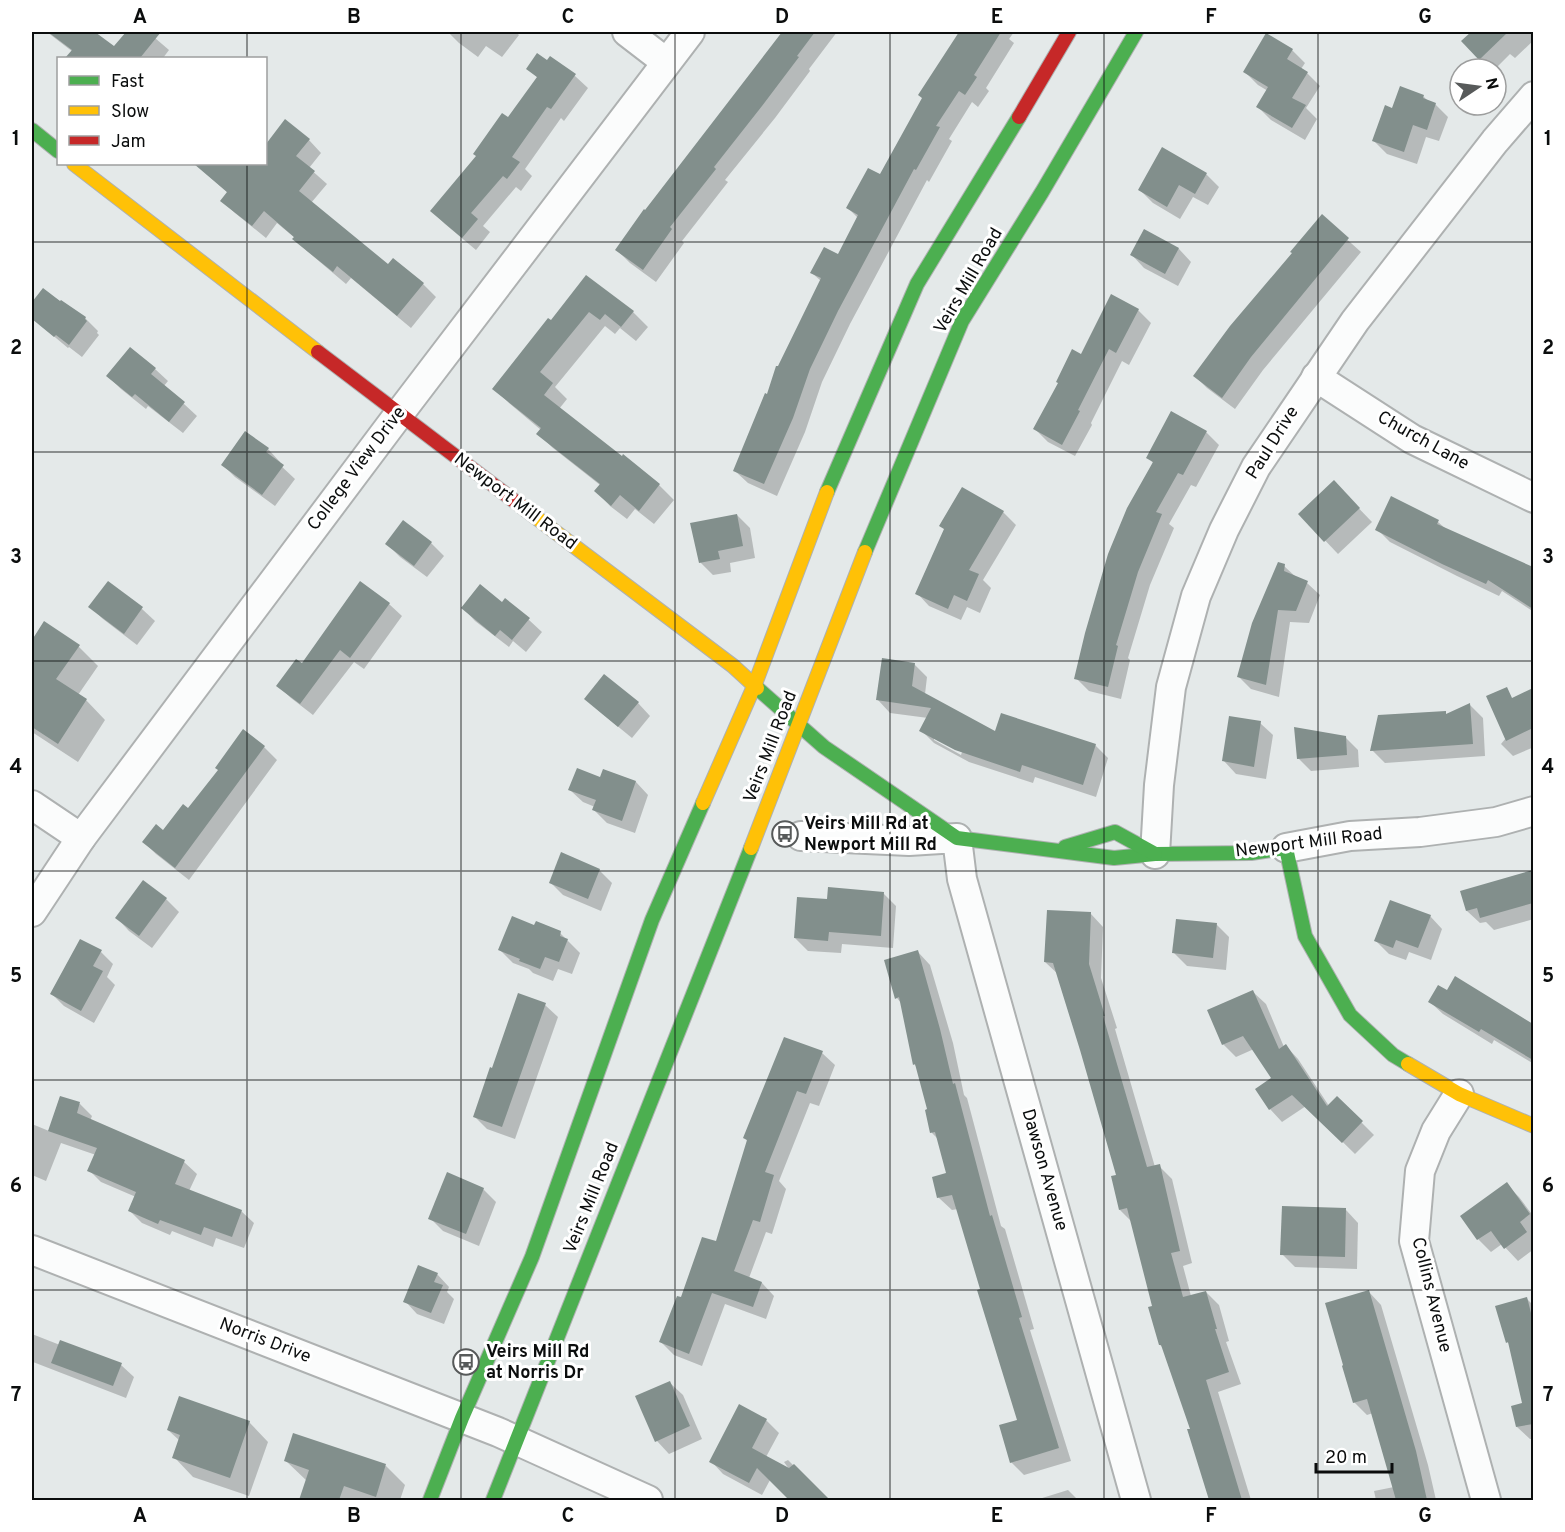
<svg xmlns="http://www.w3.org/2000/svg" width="1565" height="1532" viewBox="0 0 1565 1532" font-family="Overpass,sans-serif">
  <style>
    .shadow { fill: #0003; fill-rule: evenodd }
    .building { fill: #828f8c }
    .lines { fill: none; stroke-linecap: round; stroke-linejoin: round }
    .street-casing { stroke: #aeb1b1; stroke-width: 32 }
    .fast-casing { stroke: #aeb1b1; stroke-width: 16 }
    .slow-casing { stroke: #aeb1b1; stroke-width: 16 }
    .jam-casing { stroke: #aeb1b1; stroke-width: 16 }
    .street { stroke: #fbfcfc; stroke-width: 28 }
    .fast { stroke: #4caf50; stroke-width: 14 }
    .slow { stroke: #ffc107; stroke-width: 14 }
    .jam { stroke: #c62828; stroke-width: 14 }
    .grid { fill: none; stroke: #0b0d0d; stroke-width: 1.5; stroke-opacity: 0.55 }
    .labels { text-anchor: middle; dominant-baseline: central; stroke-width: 6; stroke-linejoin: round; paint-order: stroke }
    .street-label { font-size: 18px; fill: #0b0d0d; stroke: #fff }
    .poi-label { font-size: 18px; font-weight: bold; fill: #0b0d0d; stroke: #fff; text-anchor: start }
    .neatline { fill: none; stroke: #0b0d0d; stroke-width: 2 }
    .grid-label { font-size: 20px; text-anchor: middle; font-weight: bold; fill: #0b0d0d }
  </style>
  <rect width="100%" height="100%" fill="#e4e9e9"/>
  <g class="shadow">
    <polygon points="47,32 93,32 115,48 128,32 148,32 169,50 163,58 67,58 73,52"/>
    <polygon points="448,32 516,32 519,35 502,57 486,46 478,57 459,43"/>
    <polygon points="784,32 837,32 809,69 810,71 775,118 725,180 728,182 682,241 684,243 656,282 630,263 617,250"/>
    <polygon points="958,32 1014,32 1009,39 1014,43 986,88 989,91 978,107 972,102 949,139 952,141 929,182 927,180 850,324 822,382 805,432 777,496 748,483 735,471 821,281 812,273 838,256 858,218 848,208 881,176 960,33"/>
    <polygon points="1473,32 1534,32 1534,40 1515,58 1510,54 1495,69 1490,69 1463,41"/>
    <polygon points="1267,35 1292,50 1305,63 1301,69 1307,73 1320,86 1306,108 1317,119 1305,140 1271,120 1258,107 1268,91 1258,85 1245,72"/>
    <polygon points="550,58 575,76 588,88 564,121 561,118 525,169 532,176 521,191 516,187 483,226 490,232 476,250 445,224 432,211 508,119 538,78 528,69 547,62"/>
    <polygon points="1401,88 1424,97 1429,102 1435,104 1448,117 1439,141 1426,137 1417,164 1387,154 1374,141 1393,110"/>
    <polygon points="286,121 309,140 321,153 309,168 327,184 311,203 389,266 394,260 423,284 436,297 411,328 351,278 346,284 307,251 295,238 277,223 266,238 235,213 222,201 228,193 195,164 266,164 266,147"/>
    <polygon points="1206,174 1219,187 1208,205 1193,197 1180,219 1153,203 1140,190"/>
    <polygon points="1322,217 1361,252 1263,370 1235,409 1207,388 1195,376 1294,253"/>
    <polygon points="1144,231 1179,249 1191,262 1178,286 1144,268 1132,255"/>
    <polygon points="587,277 633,312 648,327 636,341 620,328 615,334 605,326 555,387 567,399 559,409 659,485 674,500 654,524 635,509 627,519 610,506 596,491 600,485 553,448 538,434 541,430 509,403 494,388 551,323"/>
    <polygon points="43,290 85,318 98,331 97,333 99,335 82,357 69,347 68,348 32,318 32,304"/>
    <polygon points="1138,310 1151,323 1129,365 1122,361 1091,423 1092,425 1075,456 1048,442 1035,429 1081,356"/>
    <polygon points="155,369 168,381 163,387 184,404 197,416 183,433 148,406 146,409 121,389 108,376"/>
    <polygon points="1206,432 1219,445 1196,487 1191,485 1169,524 1174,528 1150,585 1128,658 1130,660 1121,699 1089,691 1076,678 1154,464 1148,457"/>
    <polygon points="268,449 280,462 279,464 295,479 275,506 235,477 223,465"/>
    <polygon points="1346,495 1372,522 1338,554 1300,514"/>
    <polygon points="1392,498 1438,522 1446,529 1534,569 1534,612 1502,591 1499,596 1457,576 1390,542 1377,529"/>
    <polygon points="1003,512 1016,525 983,580 991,588 980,613 967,607 961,620 929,606 917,593"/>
    <polygon points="737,515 750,528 755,558 730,563 731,572 713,575 700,562"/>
    <polygon points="431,543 444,556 427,577 400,557 387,544"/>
    <polygon points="1284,566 1297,578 1307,583 1320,595 1309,623 1290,622 1279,697 1251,689 1238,676"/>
    <polygon points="108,583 142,609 155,621 137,645 103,619 90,607"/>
    <polygon points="505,600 529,620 542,632 526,652 513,641 509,647 475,621 463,608 502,604"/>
    <polygon points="389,604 402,616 364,669 354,662 313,715 291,698 278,686 302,666"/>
    <polygon points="44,623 79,647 98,666 78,695 86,700 105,720 78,762 32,732 32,667 39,657 32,649 32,642"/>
    <path d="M914,664l13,13 -2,17 71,39 99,12 13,13 -12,39 -61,-20 -2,6 -64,-21 -35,-19 -13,-13 7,-12 -38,-5 -12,-13zM934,737l28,15 -1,3 -27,-15z"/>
    <polygon points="586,698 638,703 650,716 632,738 599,711"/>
    <polygon points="1534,704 1534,747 1513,756 1501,744"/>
    <polygon points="1470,705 1483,718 1485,756 1385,763 1372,750 1445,713 1448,715"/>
    <polygon points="1260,723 1273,735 1266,779 1236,774 1224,761"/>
    <polygon points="1345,737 1358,750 1359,767 1311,771 1298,758"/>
    <polygon points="264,747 277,760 189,880 156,854 144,842 163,832"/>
    <polygon points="604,771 636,782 648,795 635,833 607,823 594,810 595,807 583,802 570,790 601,778"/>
    <polygon points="599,870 612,883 601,911 563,895 550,882"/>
    <polygon points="1534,871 1534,919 1494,930 1486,922 1480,923 1467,911 1462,892"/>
    <polygon points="884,894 896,906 893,948 842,944 841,953 808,951 795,938 828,900"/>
    <polygon points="166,899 179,912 152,948 129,931 117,918"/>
    <polygon points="1091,914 1103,927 1101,978 1117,1028 1115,1029 1155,1167 1159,1166 1172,1179 1192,1263 1183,1266 1191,1296 1206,1292 1219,1305 1229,1341 1226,1342 1241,1384 1218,1392 1251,1500 1210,1500 1189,1430 1192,1430 1164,1348 1160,1345 1154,1307 1132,1222 1120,1210 1118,1176 1059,975 1045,962"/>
    <polygon points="1430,916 1442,929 1431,960 1409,952 1406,960 1389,954 1376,941"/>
    <polygon points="1216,924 1229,937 1226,970 1187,966 1174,953"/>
    <polygon points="535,927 560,933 580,953 572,974 558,969 553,981 533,973 529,969 513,963 500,950"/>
    <polygon points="101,952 113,964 107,977 115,985 94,1023 64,1006 51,993"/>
    <polygon points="918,952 930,965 953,1043 964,1095 967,1098 1001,1226 1005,1229 1034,1329 1030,1330 1071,1461 1024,1475 1011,1462 1019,1421 958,1209 952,1210 939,1198 933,1178 948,1174 939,1140 932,1133 929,1110 918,1068 914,1064 901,1003 897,998"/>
    <polygon points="1456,978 1534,1026 1534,1064 1494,1040 1492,1044 1443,1014 1430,1002 1447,993"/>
    <polygon points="1253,992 1266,1004 1284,1047 1286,1046 1298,1059 1329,1106 1337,1098 1374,1135 1355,1154 1306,1106 1282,1122 1270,1109 1273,1078 1254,1049 1236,1057 1223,1044"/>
    <polygon points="545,1005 558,1017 515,1139 487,1129 474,1116"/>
    <polygon points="822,1053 835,1065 819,1106 810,1103 779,1181 786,1189 772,1234 766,1232 749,1278 762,1283 774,1296 766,1319 725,1304 702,1366 674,1355 661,1342 682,1299 717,1243 748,1142 745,1138"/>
    <polygon points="60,1097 80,1104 92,1116 90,1121 184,1162 197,1174 189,1191 241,1211 254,1223 244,1248 216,1238 213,1247 172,1231 170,1235 142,1223 130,1211 136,1197 101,1182 89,1170 96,1155 61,1143 46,1181 32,1175 32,1124 49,1131"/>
    <polygon points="1506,1184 1519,1197 1534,1217 1534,1234 1531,1236 1534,1239 1534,1249 1518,1261 1502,1244 1491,1252 1478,1239 1462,1216"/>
    <polygon points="483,1189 496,1202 479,1246 443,1231 430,1218"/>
    <polygon points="1346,1210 1358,1223 1357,1269 1295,1267 1282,1254"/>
    <polygon points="437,1274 449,1287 447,1292 454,1299 444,1324 417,1314 405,1301"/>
    <polygon points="1369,1292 1381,1305 1428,1465 1436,1500 1376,1500 1374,1491 1394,1487 1373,1413 1367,1415 1354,1402"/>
    <polygon points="1526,1298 1534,1306 1534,1439 1530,1439 1517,1427 1524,1405 1511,1345 1507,1342"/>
    <polygon points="32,1334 60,1345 61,1342 121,1365 134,1377 126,1398 33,1362 32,1366"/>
    <polygon points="670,1383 683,1395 702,1439 669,1454 657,1441"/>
    <polygon points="766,1420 779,1433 766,1457 789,1469 784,1462 788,1460 828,1500 791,1500 770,1480 762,1495 723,1474 711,1461"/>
    <polygon points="249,1422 268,1442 249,1496 193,1477 174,1457 180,1441 168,1430"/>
    <polygon points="294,1435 386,1466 405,1485 400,1500 300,1500 307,1481 286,1461"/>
    <polygon points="1068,1490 1078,1500 1039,1500 1039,1499"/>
  </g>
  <g class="building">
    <polygon points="48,32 95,32 114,46 126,32 161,32 140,58 65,58 72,50"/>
    <polygon points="782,32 815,32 797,56 799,57 762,106 714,167 716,169 670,227 672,229 643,270 615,250 644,209 645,210"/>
    <polygon points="959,32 1001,32 974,75 977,77 965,95 959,91 936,126 940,127 916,170 914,169 838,311 810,369 793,418 764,484 733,471 765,393 767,394 776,366 778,366 821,278 810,273 824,247 838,254 858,215 846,208 868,168 880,174 922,98 918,95"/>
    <polygon points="1471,32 1508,32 1479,60 1461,41"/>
    <polygon points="1266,33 1293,49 1287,59 1308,72 1292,98 1306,105 1292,128 1256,107 1268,87 1243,72"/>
    <polygon points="537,53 547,60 550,56 576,74 551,109 547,107 512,157 520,162 507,179 503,176 471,213 478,219 462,238 430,211 476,156 473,154 502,113 508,117 537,77 526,69"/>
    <polygon points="1400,86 1424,95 1423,98 1436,103 1427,130 1413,125 1404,152 1372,141 1385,105 1392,108"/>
    <polygon points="285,119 310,139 296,156 315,171 299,191 388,264 393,258 424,283 397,316 337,266 333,272 292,239 294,237 264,211 252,226 220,201 227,192 194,164 266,164 266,144"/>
    <polygon points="1162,147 1207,173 1195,194 1179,185 1167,207 1138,190"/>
    <polygon points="1322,214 1349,238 1251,357 1222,398 1193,376 1230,326 1292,253 1290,252"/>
    <polygon points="1144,229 1179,248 1165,274 1130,255"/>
    <polygon points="586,275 634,311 621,327 605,314 600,320 589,312 540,372 553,383 544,395 622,456 623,454 660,484 639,511 620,495 611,506 594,491 600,484 536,434 541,428 492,389 548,318 551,320"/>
    <polygon points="43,288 60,301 61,300 86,317 85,319 87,321 69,345 56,335 54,337 32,319 32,302"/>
    <polygon points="1111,294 1139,309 1116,353 1109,349 1078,410 1080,411 1062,445 1033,429 1058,383 1056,382 1072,349 1081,354"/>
    <polygon points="130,347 156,368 151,374 185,402 169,422 135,394 132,397 106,376"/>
    <polygon points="1171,411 1207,431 1183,475 1178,473 1156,512 1162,514 1138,572 1116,645 1118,646 1108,687 1074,679 1085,633 1108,554 1127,508 1153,462 1146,458"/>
    <polygon points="245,431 269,448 266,452 284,465 262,495 221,465"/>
    <polygon points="1334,480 1360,508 1324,542 1298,514"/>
    <polygon points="962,487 1004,511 969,570 979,574 967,601 954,595 948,609 915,594 944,529 939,526"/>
    <polygon points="1391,496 1439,520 1437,524 1533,567 1533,609 1488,580 1486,584 1442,564 1375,530"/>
    <polygon points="737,514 743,546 718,551 720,559 699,563 690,523"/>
    <polygon points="403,520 432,542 414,566 385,544"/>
    <polygon points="1278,562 1285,564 1284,571 1308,581 1296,611 1278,610 1266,685 1237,677 1252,623"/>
    <polygon points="108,581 143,607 124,634 88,607"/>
    <polygon points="360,581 390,603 350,658 340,650 300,704 276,686 296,659 302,663"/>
    <polygon points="480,584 502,602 505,598 530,618 512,640 500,630 495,636 461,608"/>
    <polygon points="44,621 80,645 56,679 87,699 58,744 32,727 32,640"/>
    <polygon points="882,658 915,663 912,686 995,731 1001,713 1096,744 1083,785 1022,765 1020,772 955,750 919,731 931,708 876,700"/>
    <polygon points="604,674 639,702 618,727 584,699"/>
    <polygon points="1507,687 1512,698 1533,688 1533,728 1506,741 1486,696"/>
    <polygon points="1470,703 1473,744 1370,751 1378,715 1446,711 1446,714"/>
    <polygon points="1229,716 1261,721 1254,767 1222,761"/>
    <polygon points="1294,727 1346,736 1347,755 1297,759"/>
    <polygon points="243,729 265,746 175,868 142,842 156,824 163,830 183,804 188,808 218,770 215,768"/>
    <polygon points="577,768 600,777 603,769 636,781 622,821 592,810 596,800 568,790"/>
    <polygon points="561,852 600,869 588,899 549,883"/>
    <polygon points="1533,870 1533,903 1480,918 1477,908 1466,911 1460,891"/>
    <polygon points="143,880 167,898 139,936 115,918"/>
    <polygon points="828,887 884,892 881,936 829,932 828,941 794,938 797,897 827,899"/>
    <polygon points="1390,900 1431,915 1418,948 1396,940 1393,948 1374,941"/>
    <polygon points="1047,910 1091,912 1089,964 1105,1016 1103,1016 1147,1167 1160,1164 1180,1251 1171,1253 1183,1297 1206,1291 1217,1329 1215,1329 1229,1372 1206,1380 1242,1500 1209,1500 1187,1429 1190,1429 1161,1345 1159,1345 1148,1307 1152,1306 1127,1208 1119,1210 1111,1176 1116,1175 1080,1050 1053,963 1044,962"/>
    <polygon points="512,916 534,925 536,921 561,931 560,936 568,939 559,962 545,957 540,969 519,961 520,959 498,950"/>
    <polygon points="1176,919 1217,923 1213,958 1172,953"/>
    <polygon points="80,939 102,950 93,966 103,971 81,1011 50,994"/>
    <polygon points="918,950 940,1029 953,1084 955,1083 990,1216 992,1215 1022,1317 1019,1318 1059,1448 1010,1463 999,1425 1017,1420 977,1290 980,1289 952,1195 937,1198 932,1177 946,1173 935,1132 930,1133 925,1110 927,1109 915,1064 913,1065 899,997 895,999 884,960"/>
    <polygon points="1455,976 1533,1024 1533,1060 1481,1029 1479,1032 1428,1002 1438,985 1447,990"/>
    <polygon points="1253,990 1279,1049 1286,1044 1327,1106 1337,1096 1363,1121 1342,1143 1292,1095 1269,1110 1255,1089 1271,1078 1243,1036 1222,1045 1207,1010"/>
    <polygon points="518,993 546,1003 502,1127 473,1117 490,1067 492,1068"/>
    <polygon points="784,1037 823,1051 806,1094 797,1091 765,1172 774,1175 760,1222 753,1220 734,1271 762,1282 753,1307 712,1293 689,1354 659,1342 677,1296 681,1297 702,1237 716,1241 747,1140 743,1138"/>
    <polygon points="60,1096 80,1102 77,1113 185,1160 175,1184 242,1210 232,1237 204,1227 201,1235 160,1220 158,1224 128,1211 136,1192 87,1171 97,1148 48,1131"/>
    <polygon points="447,1172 484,1188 466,1234 428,1219"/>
    <polygon points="1507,1182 1530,1214 1520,1222 1527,1232 1504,1249 1491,1231 1477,1240 1460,1216"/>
    <polygon points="1282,1206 1346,1208 1345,1257 1280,1255"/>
    <polygon points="418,1265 438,1273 434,1282 443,1285 431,1313 403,1302"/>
    <polygon points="1369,1290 1416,1451 1427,1500 1396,1500 1367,1399 1353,1403 1342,1366 1343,1365 1325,1303"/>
    <polygon points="1527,1297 1533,1321 1533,1424 1516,1427 1511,1406 1522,1403 1508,1342 1506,1343 1495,1306"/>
    <polygon points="60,1340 122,1363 113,1386 51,1363"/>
    <polygon points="670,1381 690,1426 655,1442 635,1396"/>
    <polygon points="179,1396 250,1421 230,1478 172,1458 180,1435 167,1430"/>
    <polygon points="739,1404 767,1419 752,1448 789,1468 794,1464 830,1500 789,1500 757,1468 749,1483 709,1462"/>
    <polygon points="293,1433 386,1464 376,1497 344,1486 339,1500 299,1500 309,1470 284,1461"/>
  </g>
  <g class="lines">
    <g class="street-casing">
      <g id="street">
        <polyline points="627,32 666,62"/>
        <polyline points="1316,377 1412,439 1534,498"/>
        <polyline points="32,805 81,838"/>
        <polyline points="801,836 909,841 957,838 962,879 1136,1500"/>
        <polyline points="1286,848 1350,836 1420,832 1496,822 1534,811"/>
        <polyline points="1155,854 1159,785 1171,687 1196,596 1224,530 1256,467 1355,321 1495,141 1534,96"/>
        <polyline points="32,912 81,838 399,414 690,32"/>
        <polyline points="1459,1094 1436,1131 1420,1171 1414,1241 1486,1500"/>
        <polyline points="32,1250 498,1432 648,1500"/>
      </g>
    </g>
    <g class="fast-casing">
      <g id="fast">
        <polyline points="32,130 58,151"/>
        <polyline points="827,492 917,284 1019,117"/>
        <polyline points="865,552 962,321 1042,192 1136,32"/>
        <polyline points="757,688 824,747 957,838 1114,858 1155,854 1251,853 1286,848 1305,936 1350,1015 1393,1055 1408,1064"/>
        <polyline points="1065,847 1115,832 1155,854"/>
        <polyline points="430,1500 462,1418 532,1257 652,920 703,803"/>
        <polyline points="493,1500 751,848"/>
      </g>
    </g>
    <g class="slow-casing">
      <g id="slow">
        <polyline points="74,164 318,352"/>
        <polyline points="521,506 733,666 757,688"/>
        <polyline points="703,803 755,684 827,492"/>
        <polyline points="751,848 865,552"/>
        <polyline points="1408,1064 1459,1094 1534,1126"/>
      </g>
    </g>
    <g class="jam-casing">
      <g id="jam">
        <polyline points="1019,117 1069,32"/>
        <polyline points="318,352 521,506"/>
      </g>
    </g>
    <use href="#street" class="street"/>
    <use href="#fast" class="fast"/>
    <use href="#slow" class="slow"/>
    <use href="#jam" class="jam"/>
  </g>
  <path class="grid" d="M247,32v26M461,32v1468M675,32v1468M890,32v1468M1104,32v1468M1318,32v1468M247,164v1336M32,242h1502M32,452h1502M32,661h1502M32,871h1502M32,1080h1502M32,1290h1502"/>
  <defs>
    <g id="bus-ring" transform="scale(1.35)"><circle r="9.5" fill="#fff" stroke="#575a5a" stroke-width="1.5"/><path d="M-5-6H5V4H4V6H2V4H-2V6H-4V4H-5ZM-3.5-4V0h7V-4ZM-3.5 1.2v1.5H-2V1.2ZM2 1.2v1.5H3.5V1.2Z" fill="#575a5a"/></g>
  </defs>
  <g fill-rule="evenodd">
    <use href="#bus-ring" x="785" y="834"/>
    <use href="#bus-ring" x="466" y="1362"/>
  </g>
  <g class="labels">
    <g class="street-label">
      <text transform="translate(969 281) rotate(-60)">Veirs Mill Road</text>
      <text transform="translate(1423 441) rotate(29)">Church Lane</text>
      <text transform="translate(1273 443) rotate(-58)">Paul Drive</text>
      <text transform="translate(357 469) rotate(-53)">College View Drive</text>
      <text transform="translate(515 502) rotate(37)">Newport Mill Road</text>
      <text transform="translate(771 747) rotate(-69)">Veirs Mill Road</text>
      <text transform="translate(1309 843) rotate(-7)">Newport Mill Road</text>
      <text transform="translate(1044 1170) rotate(74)">Dawson Avenue</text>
      <text transform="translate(592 1198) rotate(-68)">Veirs Mill Road</text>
      <text transform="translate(1431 1295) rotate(76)">Collins Avenue</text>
      <text transform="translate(265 1341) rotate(21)">Norris Drive</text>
    </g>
    <g class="poi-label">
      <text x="804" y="824">Veirs Mill Rd at<tspan x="804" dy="21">Newport Mill Rd</tspan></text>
      <text x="486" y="1352">Veirs Mill Rd<tspan x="486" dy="21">at Norris Dr</tspan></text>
    </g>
  </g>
  <rect width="1565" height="1532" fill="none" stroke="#ffffff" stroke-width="66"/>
  <rect x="57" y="57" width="210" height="108" fill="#ffffff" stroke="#9d9e9e" stroke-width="1.5"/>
  <rect x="69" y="76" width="30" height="9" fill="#4caf50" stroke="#9d9e9e" stroke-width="1.5"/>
  <text x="111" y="87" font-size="18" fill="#0b0d0d">Fast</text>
  <rect x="69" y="106" width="30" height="9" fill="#ffc107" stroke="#9d9e9e" stroke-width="1.5"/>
  <text x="111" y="117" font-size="18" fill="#0b0d0d">Slow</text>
  <rect x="69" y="136" width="30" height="9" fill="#c62828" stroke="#9d9e9e" stroke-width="1.5"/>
  <text x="111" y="147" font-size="18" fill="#0b0d0d">Jam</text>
  <g transform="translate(1478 87) rotate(77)"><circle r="28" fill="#ffffff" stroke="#9d9e9e" stroke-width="1.5"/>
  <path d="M0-4.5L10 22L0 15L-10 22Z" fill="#575a5a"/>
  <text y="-9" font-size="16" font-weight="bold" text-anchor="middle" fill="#0b0d0d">N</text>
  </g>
  <path d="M1316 1463v9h76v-9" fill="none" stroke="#0b0d0d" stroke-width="3"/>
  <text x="1325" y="1463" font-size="18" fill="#0b0d0d" stroke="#ffffff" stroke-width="4.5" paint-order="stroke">20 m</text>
  <rect x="33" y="33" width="1499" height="1466" class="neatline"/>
  <g class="grid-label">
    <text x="140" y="23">A</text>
    <text x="354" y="23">B</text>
    <text x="568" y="23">C</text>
    <text x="782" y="23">D</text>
    <text x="997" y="23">E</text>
    <text x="1211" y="23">F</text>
    <text x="1425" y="23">G</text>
    <text x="16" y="145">1</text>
    <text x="1548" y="145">1</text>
    <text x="16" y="354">2</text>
    <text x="1548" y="354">2</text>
    <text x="16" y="563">3</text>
    <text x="1548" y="563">3</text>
    <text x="16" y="773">4</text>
    <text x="1548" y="773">4</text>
    <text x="16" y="982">5</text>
    <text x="1548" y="982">5</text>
    <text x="16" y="1192">6</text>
    <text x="1548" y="1192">6</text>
    <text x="16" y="1401">7</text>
    <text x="1548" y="1401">7</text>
    <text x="140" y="1522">A</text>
    <text x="354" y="1522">B</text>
    <text x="568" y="1522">C</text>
    <text x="782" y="1522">D</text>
    <text x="997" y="1522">E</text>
    <text x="1211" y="1522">F</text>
    <text x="1425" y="1522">G</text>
  </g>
</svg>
